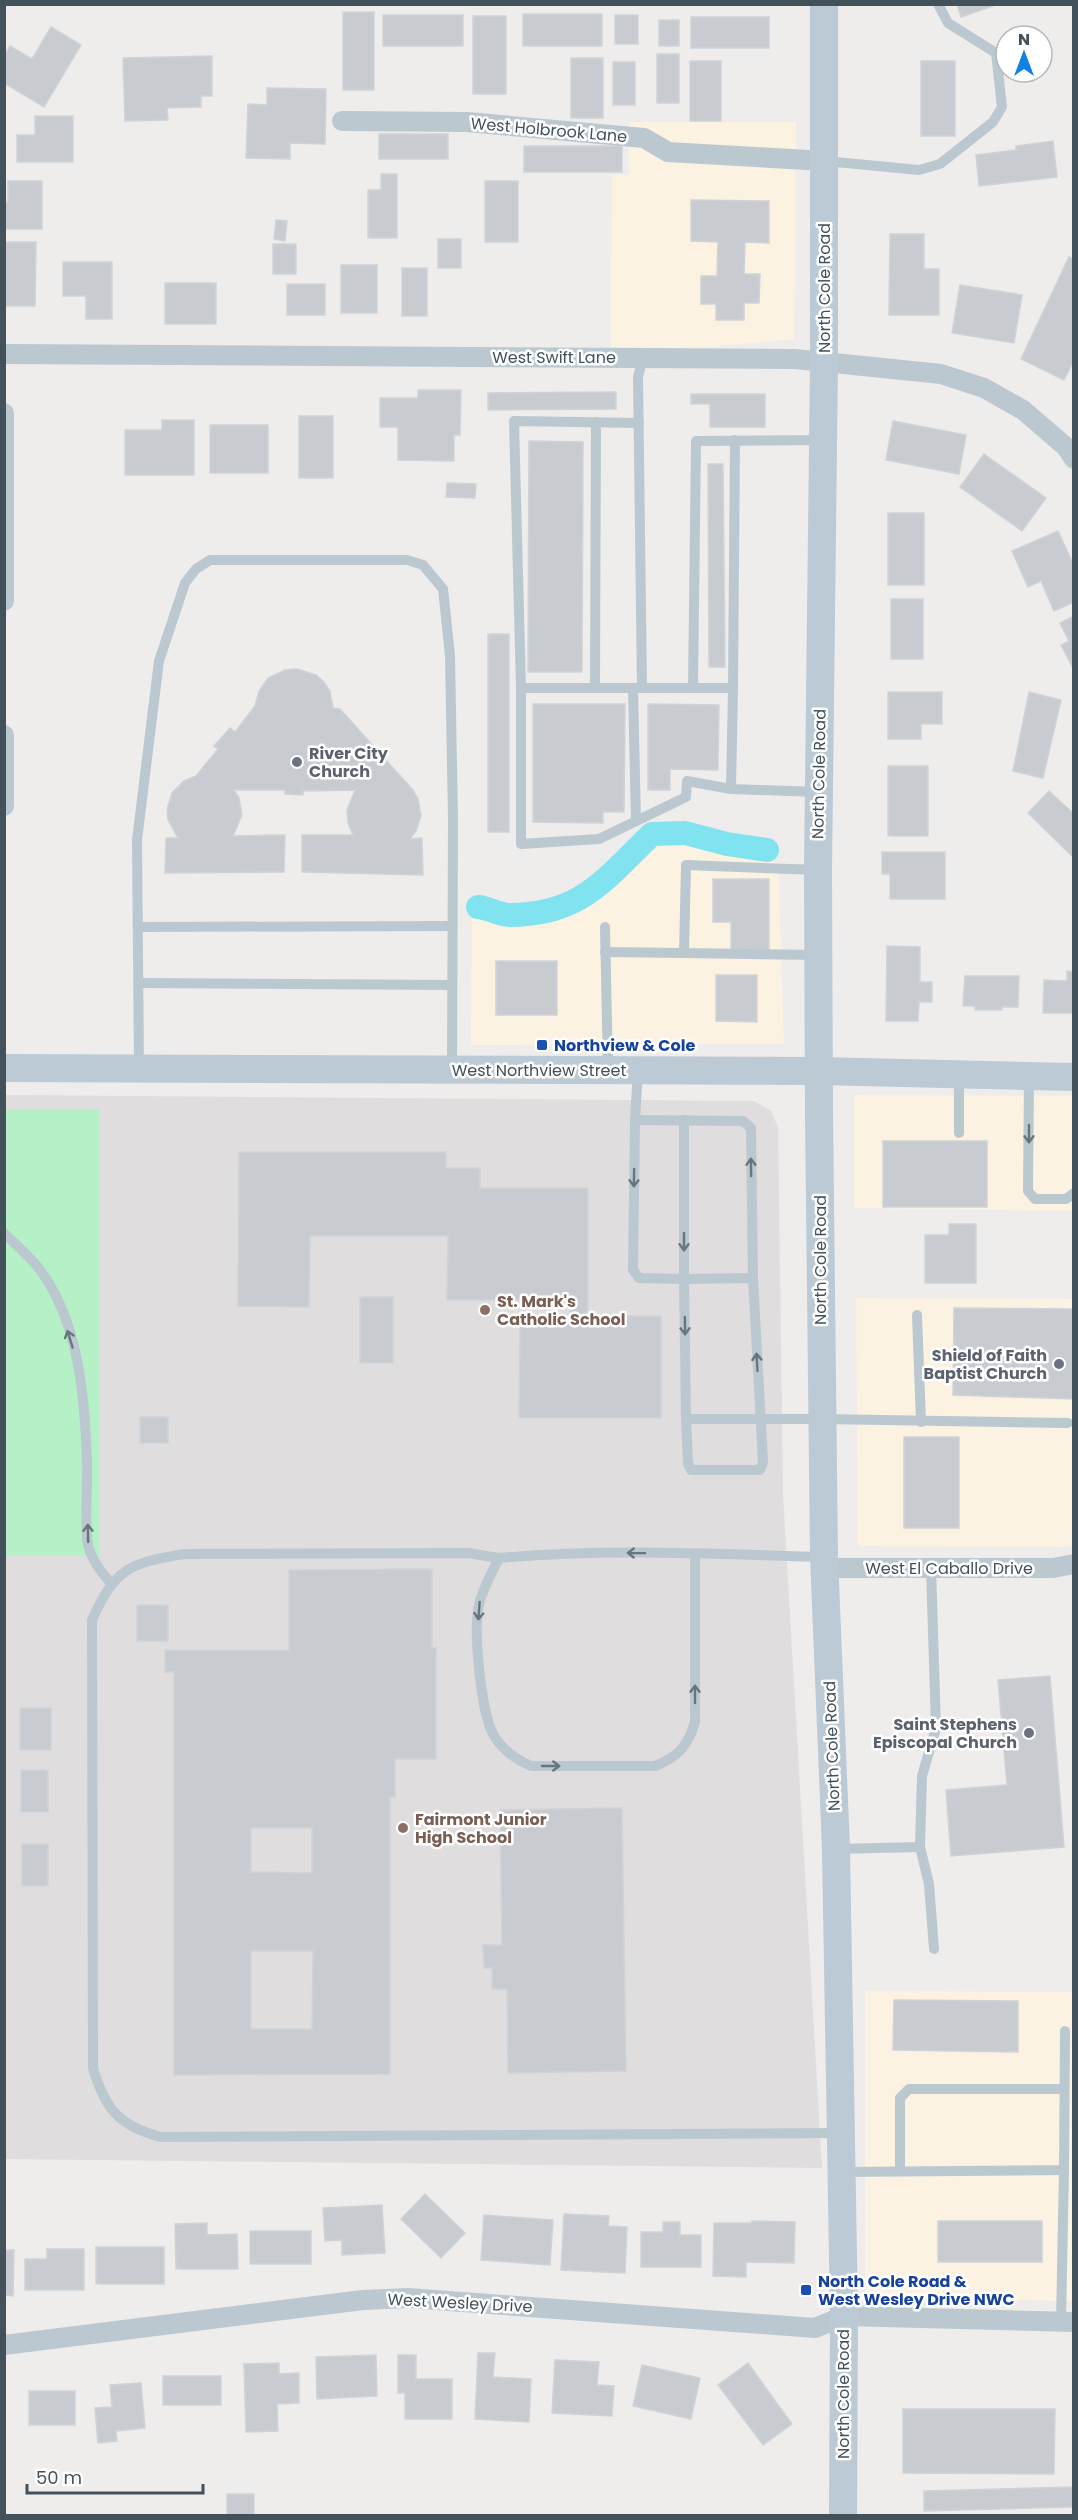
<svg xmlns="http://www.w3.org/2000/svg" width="1078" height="2520" viewBox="0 0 1078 2520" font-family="Poppins,sans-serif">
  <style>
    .commercial { fill: #fcf2e2 }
    .education { fill: #e0ddde }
    .green { fill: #b6f0c7 }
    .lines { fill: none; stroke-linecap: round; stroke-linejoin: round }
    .canal { stroke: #81e3f0; stroke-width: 24 }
    .building { fill: #c8ccd1; stroke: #cfd3d8; stroke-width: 1.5; fill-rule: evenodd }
    .lane { stroke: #bbc8d0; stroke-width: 10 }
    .street { stroke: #bbc8d0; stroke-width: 20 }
    .secondary { stroke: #bbcad4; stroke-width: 28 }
    .oneway { stroke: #67757d }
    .worship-dot { fill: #6b7280; stroke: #fff; stroke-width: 2 }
    .transit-dot { fill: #1a4fb4; stroke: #fff; stroke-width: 2 }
    .education-dot { fill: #8d6e63; stroke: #fff; stroke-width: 2 }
    .labels { text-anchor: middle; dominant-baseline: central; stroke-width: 5; stroke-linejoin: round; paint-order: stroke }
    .street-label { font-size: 16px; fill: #43515a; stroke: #fff }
    .worship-label { font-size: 16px; font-weight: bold; fill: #5b616d; stroke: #fff; text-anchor: end }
    .transit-label { font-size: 16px; font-weight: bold; fill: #164399; stroke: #fff; text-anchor: start }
    .education-label { font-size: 16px; font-weight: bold; fill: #785e54; stroke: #fff; text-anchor: start }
  </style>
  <rect width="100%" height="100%" fill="#efecec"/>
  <g class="commercial">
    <polygon points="629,122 796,122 794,339 699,348 611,347 612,175 629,175"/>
    <polygon points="662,835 723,853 778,863 784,1044 471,1045 472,914 505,925 542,920 590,900"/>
    <polygon points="854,1095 1073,1096 1073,1211 854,1208"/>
    <polygon points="856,1298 1073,1299 1073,1545 1065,1547 858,1546"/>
    <polygon points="865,1991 1073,1992 1073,2301 865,2297"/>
  </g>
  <polygon class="education" points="5,1095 754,1101 771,1111 778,1127 783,1494 822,2168 5,2159"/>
  <rect class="green" x="5" y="1109" width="94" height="447"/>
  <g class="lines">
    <path class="canal" d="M478,907c11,1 21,8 31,8 72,0 95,-35 143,-81l33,-1 42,11 40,6"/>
  </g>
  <g class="building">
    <polygon points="957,4 993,4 993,6 961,17"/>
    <rect x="343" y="12" width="31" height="78"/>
    <rect x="523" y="14" width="79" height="32"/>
    <rect x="383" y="15" width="80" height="31"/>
    <rect x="615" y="15" width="23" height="29"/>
    <rect x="473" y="16" width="33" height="78"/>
    <rect x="691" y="17" width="78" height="31"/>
    <rect x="659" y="20" width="20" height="26"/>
    <polygon points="51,27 81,45 44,107 4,83 4,56 10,46 32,59"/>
    <rect x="657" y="54" width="22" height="49"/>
    <polygon points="212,56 212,96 201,96 201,107 167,108 168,120 125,121 123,58"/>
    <rect x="571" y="58" width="32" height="60"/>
    <rect x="690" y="61" width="31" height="60"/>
    <rect x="921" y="61" width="34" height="75"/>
    <rect x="613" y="62" width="22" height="43"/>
    <polygon points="267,88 326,89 325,144 290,143 290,159 246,158 248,104 267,105"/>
    <polygon points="35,116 73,116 73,162 17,162 17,135 35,135"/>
    <rect x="379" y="134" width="69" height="25"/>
    <polygon points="1053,141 1057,177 979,186 976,155 1016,150 1016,146"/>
    <rect x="524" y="146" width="98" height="26"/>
    <polygon points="381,174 397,174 397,238 368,238 368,190 381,190"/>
    <polygon points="8,181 42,181 42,229 4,229 4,202 8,202"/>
    <rect x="485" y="181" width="33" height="61"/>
    <polygon points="691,200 769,201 769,243 745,242 744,274 760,274 759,303 744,303 744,320 716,320 716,304 701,304 701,276 717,276 718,242 691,241"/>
    <polygon points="276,220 287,221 285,241 274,239"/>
    <polygon points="890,234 924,234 924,269 939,269 939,315 889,315"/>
    <rect x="438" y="239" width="23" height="29"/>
    <polygon points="5,242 36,242 35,306 4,306"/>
    <rect x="273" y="244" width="23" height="30"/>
    <polygon points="1069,257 1074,259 1074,360 1064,380 1021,359"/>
    <polygon points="63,262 112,262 112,319 86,319 86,296 63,296"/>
    <rect x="341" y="265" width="36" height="48"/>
    <rect x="402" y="268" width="25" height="48"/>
    <rect x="165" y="283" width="51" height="41"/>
    <rect x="287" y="284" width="38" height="31"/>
    <polygon points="960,285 1022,295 1014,343 952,333"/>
    <polygon points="418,390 461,390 460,435 454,435 454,461 398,460 398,427 380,427 380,398 418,398"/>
    <polygon points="616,392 616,409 488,410 488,393"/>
    <polygon points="691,394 765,394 765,427 710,427 710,404 691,404"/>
    <rect x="299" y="416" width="34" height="62"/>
    <polygon points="162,420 194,420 194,475 125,475 125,430 162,430"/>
    <polygon points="893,421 966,435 959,474 886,460"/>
    <rect x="210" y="425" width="58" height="48"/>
    <polygon points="529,441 583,442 582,672 528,672"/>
    <polygon points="984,454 1046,498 1022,531 960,487"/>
    <polygon points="708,464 723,464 725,667 709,667"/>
    <polygon points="447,483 476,484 475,498 446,497"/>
    <rect x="888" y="513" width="36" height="72"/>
    <polygon points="1058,531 1074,566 1074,602 1054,611 1041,581 1028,587 1012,551"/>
    <rect x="891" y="599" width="32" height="60"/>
    <polygon points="1074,616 1074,670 1061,645 1069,641 1060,623"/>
    <rect x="488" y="634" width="21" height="198"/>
    <polygon points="297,669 316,675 323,681 330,691 333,708 340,709 413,790 418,799 421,816 416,831 410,839 422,838 423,875 302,872 302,835 353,835 348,823 347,810 355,790 303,791 303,795 285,794 285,790 234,790 239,798 242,815 233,836 285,835 284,872 165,873 166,838 178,838 168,820 167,810 172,793 184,781 196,776 218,749 214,746 230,728 235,732 255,706 259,691 268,678 285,670"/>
    <polygon points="888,692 942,692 942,724 921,724 921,739 888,739"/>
    <polygon points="1029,692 1061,700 1043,778 1013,771"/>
    <polygon points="533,704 625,704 624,812 603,812 603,823 533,822"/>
    <polygon points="648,704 719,705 718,770 670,769 670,790 648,790"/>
    <rect x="888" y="766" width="40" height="70"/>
    <polygon points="1049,791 1074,814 1074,858 1028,813"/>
    <polygon points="882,852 945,852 945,899 890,899 890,874 882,874"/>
    <polygon points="713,879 769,879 769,950 731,950 731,922 713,922"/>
    <polygon points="887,946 920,947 920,982 932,982 932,1002 919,1002 918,1021 886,1021"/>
    <rect x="496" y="961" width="61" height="54"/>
    <polygon points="1067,971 1074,972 1074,1013 1043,1013 1044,980 1067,981"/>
    <polygon points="716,975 757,975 757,1022 716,1021"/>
    <polygon points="965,976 1019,976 1018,1007 1002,1007 1002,1010 975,1010 975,1006 963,1006"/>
    <rect x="883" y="1141" width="104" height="66"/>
    <polygon points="239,1152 446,1152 446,1168 480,1168 480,1188 588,1188 588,1316 661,1316 661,1418 519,1418 520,1318 570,1319 570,1300 447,1300 448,1236 310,1236 309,1307 238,1306"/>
    <polygon points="949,1224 976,1224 976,1283 925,1283 925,1235 949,1235"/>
    <rect x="360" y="1297" width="33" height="66"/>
    <polygon points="954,1308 1074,1309 1074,1399 953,1395"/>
    <rect x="140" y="1417" width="28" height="26"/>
    <rect x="904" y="1437" width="55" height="91"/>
    <path d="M432,1569v79h4v111h-41v38h-5v277l-216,1v-403h-9v-22h124v-80zM251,1828h61v45l-61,-1zM251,1951h62l-1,78h-61z"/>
    <rect x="137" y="1605" width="31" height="36"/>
    <polygon points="1050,1676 1064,1847 951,1856 946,1790 1007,1785 998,1680"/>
    <rect x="20" y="1708" width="31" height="42"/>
    <rect x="21" y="1770" width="27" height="42"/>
    <polygon points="622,1808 626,2071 508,2073 507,1989 492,1989 492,1968 484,1968 483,1945 502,1945 500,1810"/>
    <rect x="22" y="1844" width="26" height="42"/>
    <polygon points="894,2000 1018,2001 1018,2052 893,2050"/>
    <polygon points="425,2194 465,2233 441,2258 401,2219"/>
    <polygon points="382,2205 385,2253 342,2255 342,2240 325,2241 323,2208"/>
    <polygon points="564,2214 609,2216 608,2226 627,2227 625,2273 561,2270"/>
    <polygon points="484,2215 553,2220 550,2265 481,2260"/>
    <polygon points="752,2221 795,2222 794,2263 746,2262 746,2277 713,2276 714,2223 752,2223"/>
    <rect x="938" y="2221" width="104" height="41"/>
    <polygon points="663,2222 680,2222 680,2235 701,2235 701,2267 641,2267 641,2232 663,2232"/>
    <polygon points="207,2223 207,2235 237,2234 238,2269 176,2269 175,2224"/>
    <rect x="250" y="2231" width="61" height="33"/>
    <rect x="96" y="2247" width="68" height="37"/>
    <polygon points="47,2249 84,2249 84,2290 25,2290 25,2259 47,2259"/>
    <polygon points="4,2250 14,2250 13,2296 4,2295"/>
    <polygon points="478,2353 495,2353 493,2377 531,2379 529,2422 475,2419"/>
    <polygon points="376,2355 377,2396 317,2399 316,2357"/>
    <polygon points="398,2355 416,2355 416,2379 452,2379 452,2419 405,2419 405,2393 398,2393"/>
    <polygon points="555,2360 599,2362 597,2385 614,2386 612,2416 552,2413"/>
    <polygon points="279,2363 279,2374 299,2373 299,2403 277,2404 278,2431 246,2432 244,2364"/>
    <polygon points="748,2363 792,2424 763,2445 718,2385"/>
    <polygon points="642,2365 700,2378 691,2419 633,2406"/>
    <rect x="163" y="2376" width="58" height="29"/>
    <polygon points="141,2383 145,2428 116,2431 117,2441 98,2443 95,2408 112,2407 110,2385"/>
    <rect x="29" y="2391" width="46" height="34"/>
    <polygon points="903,2409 1055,2409 1054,2474 903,2473"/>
    <polygon points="1074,2487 1074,2507 924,2511 924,2491"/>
    <rect x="227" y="2494" width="27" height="22"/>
  </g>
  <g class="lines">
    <g class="lane">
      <polyline points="825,161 919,170 940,164 993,122 1002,107 996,53 948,23 938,4"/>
      <polyline points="643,358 638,377 642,688 733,688 731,789 818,792"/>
      <polyline points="639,423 514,421 521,688 642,688"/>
      <polyline points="521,688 521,844 599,839 686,797 687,781 731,789"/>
      <polyline points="595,688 596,422"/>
      <polyline points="633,688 636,821"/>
      <polyline points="693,688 696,441 823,440"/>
      <polyline points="733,688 735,440"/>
      <polyline points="818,870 686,865 684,953 818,955"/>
      <polyline points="138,927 452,926"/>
      <polyline points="605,927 608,1070"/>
      <polyline points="605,952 684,953"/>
      <polyline points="139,983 452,985"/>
      <polyline points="139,1068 137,840 159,661 185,583 196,569 210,560 407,560 423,565 443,589 450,656 453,820 452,1068"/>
      <polyline points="638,1070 635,1120 743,1121 751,1128 753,1278 763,1462 760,1470 691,1470 688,1463 686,1419"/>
      <polyline points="959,1074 959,1133"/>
      <polyline points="1029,1076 1028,1191 1035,1199 1066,1199 1074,1193"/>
      <polyline points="635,1120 633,1270 639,1278 684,1279 686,1419 822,1419 1068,1423"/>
      <polyline points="684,1120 684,1279 753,1278"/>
      <path d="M4,1233c11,11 23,21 33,33 42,53 48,131 50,197 1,22 -3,62 1,82 4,16 13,27 24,39"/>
      <polyline points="917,1315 921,1422"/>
      <path d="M695,1554v168c-7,24 -17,35 -40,44h-124c-16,-7 -29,-16 -38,-32 -12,-22 -21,-109 -13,-133 4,-14 12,-29 19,-43 107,-10 216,-4 324,-1"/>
      <path d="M499,1558l-31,-5 -284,1c-54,9 -69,14 -92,66l1,448c12,41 26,58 68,69l679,-4"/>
      <polyline points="931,1568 936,1728 922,1776 920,1847 929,1884 934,1949"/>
      <polyline points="836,1849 920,1847"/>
      <polyline points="900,2171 900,2098 909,2089 1064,2089"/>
      <polyline points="842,2172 1064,2170 1065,2031"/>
      <polyline points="1061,2321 1064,2170"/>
    </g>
    <g class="street">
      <polyline points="342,121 467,122 644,138 668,152 825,161"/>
      <polyline points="4,354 795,359 941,374 984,388 1023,410 1066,447 1074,459"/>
      <polyline points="4,413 4,601"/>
      <polyline points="4,735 4,806"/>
      <polyline points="824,1568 1053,1568 1074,1564"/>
      <polyline points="4,2345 363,2300 408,2298 815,2328 844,2316 1074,2322"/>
    </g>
    <g class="secondary">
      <polyline points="824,4 824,362 818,870 819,1113 824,1557 836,1849 844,2316 843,2516"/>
      <polyline points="4,1068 819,1071 1074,1077"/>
    </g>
  </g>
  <defs><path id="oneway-shaft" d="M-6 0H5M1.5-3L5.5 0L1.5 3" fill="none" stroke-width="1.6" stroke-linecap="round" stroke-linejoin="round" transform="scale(1.5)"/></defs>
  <g class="oneway">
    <use href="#oneway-shaft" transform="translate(1029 1134) rotate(90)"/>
    <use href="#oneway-shaft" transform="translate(751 1167) rotate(-91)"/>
    <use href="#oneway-shaft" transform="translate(634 1178) rotate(91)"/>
    <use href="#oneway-shaft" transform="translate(684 1242) rotate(90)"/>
    <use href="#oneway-shaft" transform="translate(685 1326) rotate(89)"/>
    <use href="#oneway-shaft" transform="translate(70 1339) rotate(-107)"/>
    <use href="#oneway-shaft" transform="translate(757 1362) rotate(-93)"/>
    <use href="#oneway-shaft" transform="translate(88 1533) rotate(-91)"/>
    <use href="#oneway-shaft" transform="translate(636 1553) rotate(-179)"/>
    <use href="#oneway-shaft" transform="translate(479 1611) rotate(94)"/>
    <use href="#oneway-shaft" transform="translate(695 1694) rotate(-90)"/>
    <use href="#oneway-shaft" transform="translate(551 1766)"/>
  </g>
  <g class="worship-dot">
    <circle cx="297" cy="762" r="6"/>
    <circle cx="1059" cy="1364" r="6"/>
    <circle cx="1029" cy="1733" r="6"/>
  </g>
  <g class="transit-dot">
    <rect x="536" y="1039" width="12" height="12" rx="3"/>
    <rect x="800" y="2284" width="12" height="12" rx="3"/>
  </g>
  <g class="education-dot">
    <circle cx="485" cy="1310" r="6"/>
    <circle cx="403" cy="1828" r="6"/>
  </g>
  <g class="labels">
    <g class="street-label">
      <text transform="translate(549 130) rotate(5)">West Holbrook Lane</text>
      <text transform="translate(824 288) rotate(-90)">North Cole Road</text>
      <text x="554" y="357">West Swift Lane</text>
      <text transform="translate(819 774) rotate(-89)">North Cole Road</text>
      <text x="539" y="1070">West Northview Street</text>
      <text transform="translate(820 1260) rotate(-90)">North Cole Road</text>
      <text x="949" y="1568">West El Caballo Drive</text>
      <text transform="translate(832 1746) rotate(-92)">North Cole Road</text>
      <text transform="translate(460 2303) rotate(3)">West Wesley Drive</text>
      <text transform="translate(843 2394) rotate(-90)">North Cole Road</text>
    </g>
    <g class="worship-label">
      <text x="309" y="753" text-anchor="start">River City<tspan x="309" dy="18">Church</tspan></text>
      <text x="1047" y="1355">Shield of Faith<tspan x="1047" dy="18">Baptist Church</tspan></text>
      <text x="1017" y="1724">Saint Stephens<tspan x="1017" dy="18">Episcopal Church</tspan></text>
    </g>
    <g class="transit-label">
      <text x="554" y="1045">Northview &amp; Cole</text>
      <text x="818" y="2281">North Cole Road &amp;<tspan x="818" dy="18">West Wesley Drive NWC</tspan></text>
    </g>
    <g class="education-label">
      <text x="497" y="1301">St. Mark's<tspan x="497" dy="18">Catholic School</tspan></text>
      <text x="415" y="1819">Fairmont Junior<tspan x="415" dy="18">High School</tspan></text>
    </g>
  </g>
  <rect width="1078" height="2520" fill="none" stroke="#43515a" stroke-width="12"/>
  <g transform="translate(1024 54)"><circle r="28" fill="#ffffff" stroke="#b4b9bd" stroke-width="1.5"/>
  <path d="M0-4.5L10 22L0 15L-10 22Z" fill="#0f80e6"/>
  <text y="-9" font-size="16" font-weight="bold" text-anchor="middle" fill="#43515a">N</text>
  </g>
  <path d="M27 2484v9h176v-9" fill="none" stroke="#43515a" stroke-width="3"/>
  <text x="36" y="2484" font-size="18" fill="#43515a" stroke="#ffffff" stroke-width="4.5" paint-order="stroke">50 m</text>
</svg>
